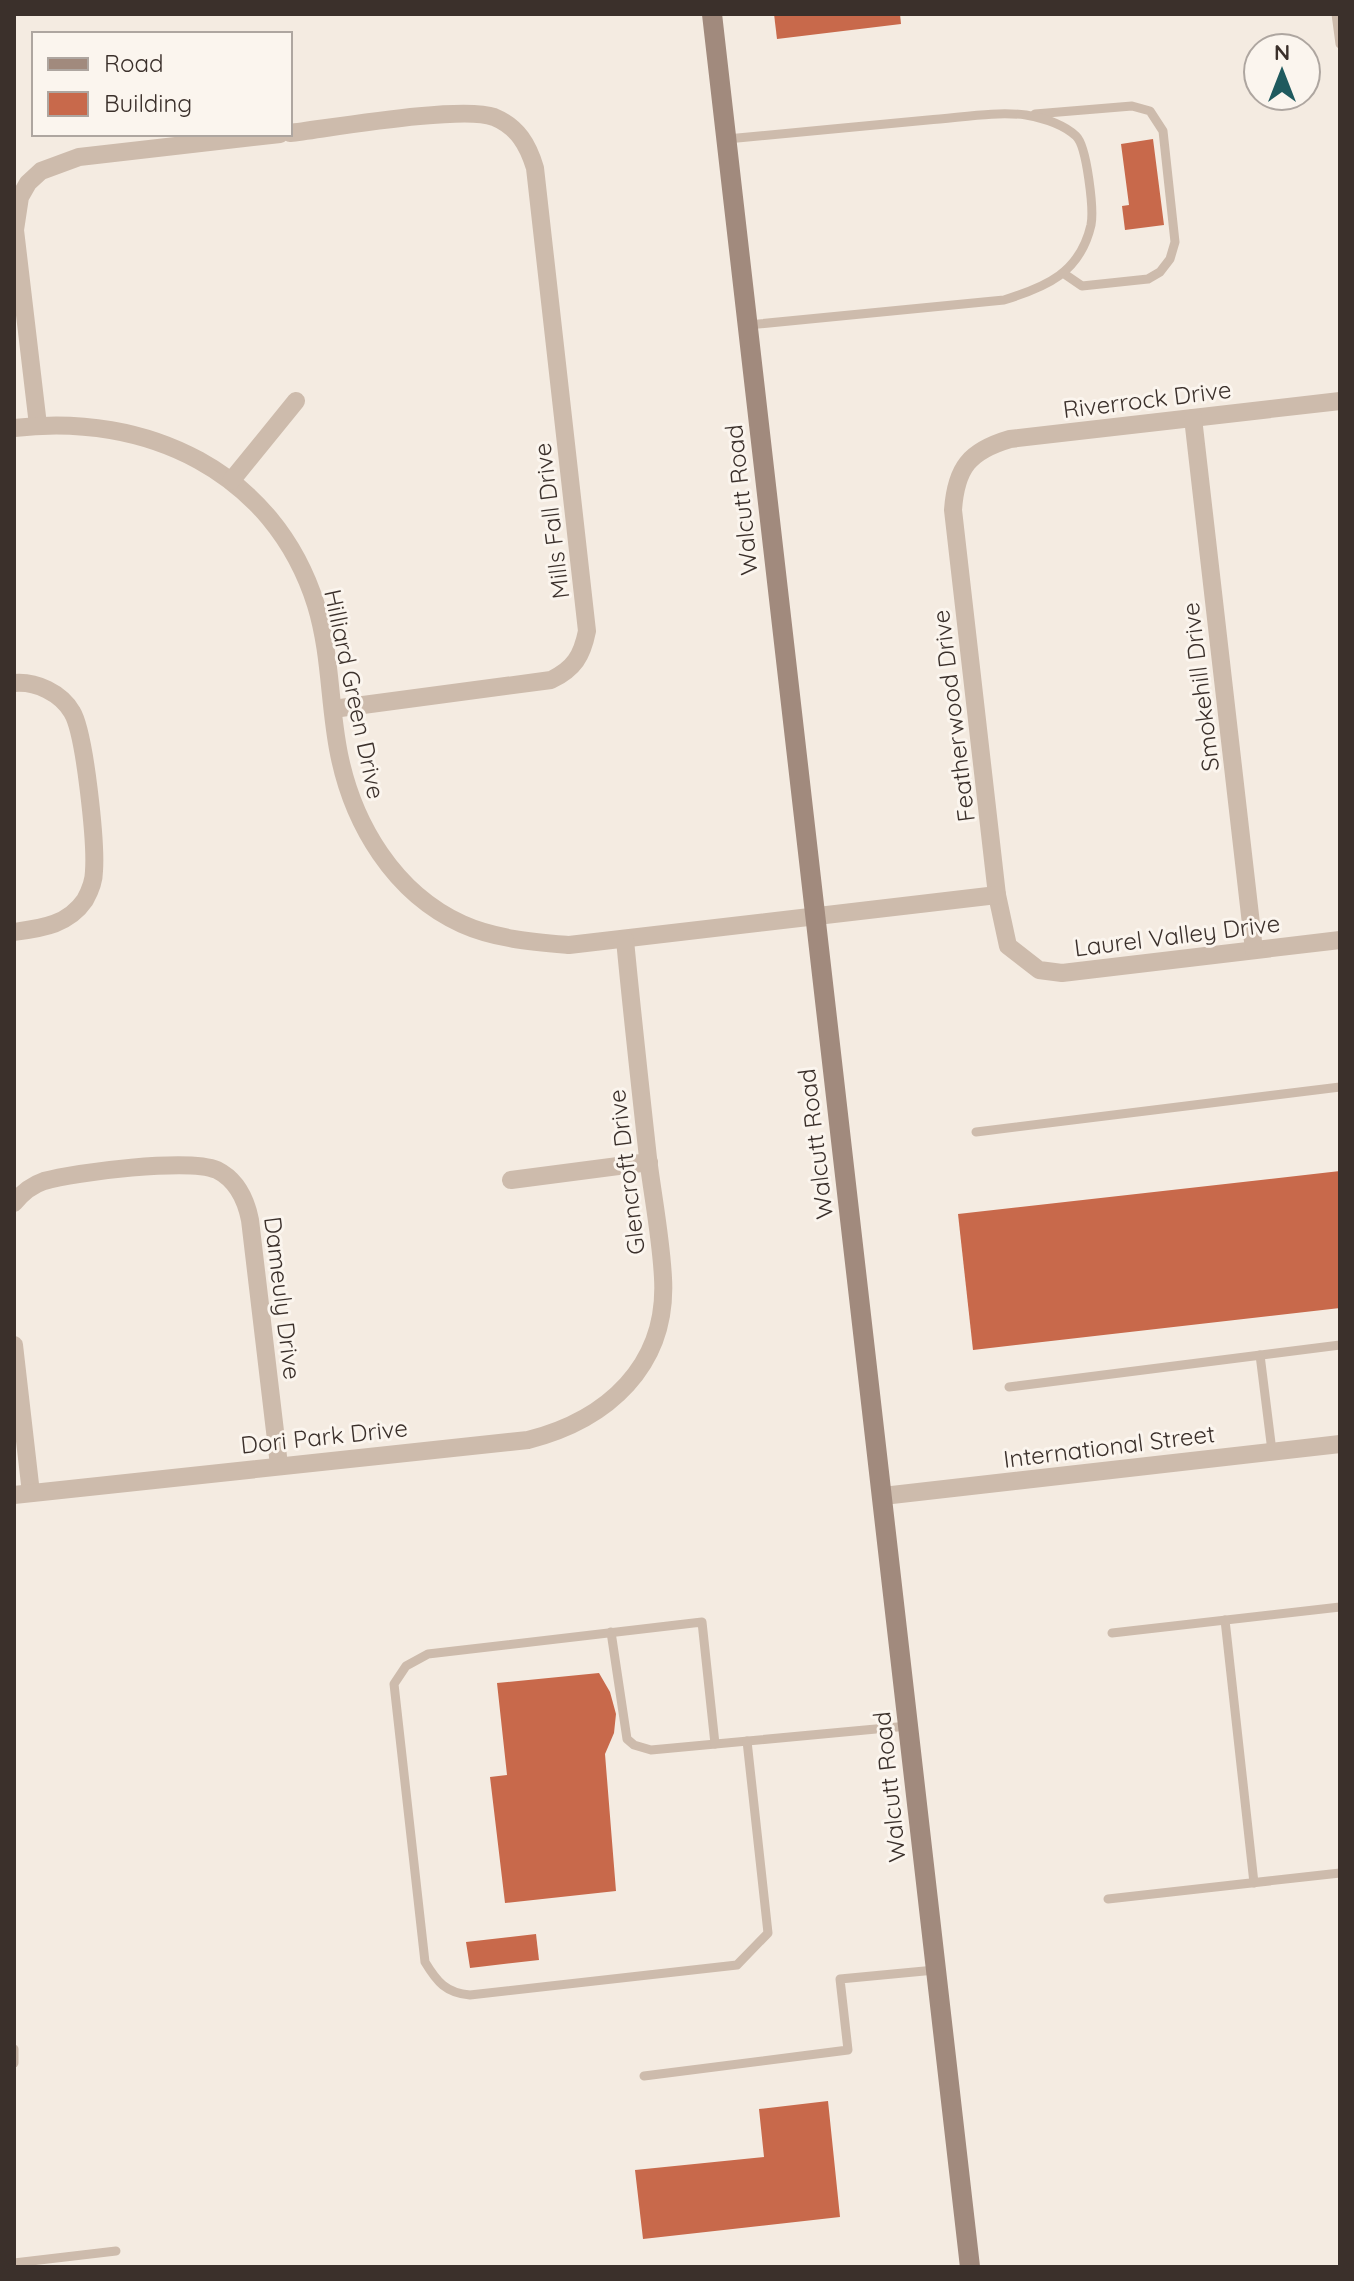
<svg xmlns="http://www.w3.org/2000/svg" width="1354" height="2281" viewBox="0 0 1354 2281" font-family="Quicksand,sans-serif">
  <style>
    .building { fill: #c8694b }
    .lines { fill: none; stroke-linecap: round; stroke-linejoin: round }
    .lane { stroke: #cdbbac; stroke-width: 9 }
    .street { stroke: #cdbbac; stroke-width: 18 }
    .secondary { stroke: #a18a7d; stroke-width: 20 }
    .labels { text-anchor: middle; dominant-baseline: central; stroke-width: 6; stroke-linejoin: round; paint-order: stroke }
    .street-label { font-size: 24px; fill: #3b302b; stroke: #fbf5ee }
  </style>
  <rect width="100%" height="100%" fill="#f4ebe1"/>
  <g class="building">
    <polygon points="774,14 900,14 901,24 777,39"/>
    <polygon points="1153,139 1164,225 1125,230 1122,206 1129,205 1121,144"/>
    <polygon points="1340,1171 1340,1308 973,1350 958,1214"/>
    <polygon points="599,1673 610,1692 616,1714 614,1733 605,1754 616,1891 505,1903 490,1777 507,1775 497,1683"/>
    <polygon points="536,1934 539,1960 470,1968 466,1942"/>
    <polygon points="828,2101 840,2217 643,2239 635,2170 764,2157 759,2109"/>
  </g>
  <g class="lines">
    <g class="lane">
      <polyline points="1336,14 1340,44"/>
      <polyline points="1035,114 1132,106 1150,111 1163,131 1175,242 1170,259 1160,272 1148,279 1082,286 1063,273"/>
      <path d="M727,139c67,-6 134,-13 201,-19 31,-2 66,-9 98,-5 17,3 37,9 50,21 11,10 18,74 15,89 -11,48 -45,62 -87,75l-256,25"/>
      <polyline points="976,1132 1340,1087"/>
      <polyline points="1260,1355 1272,1451"/>
      <polyline points="1009,1387 1340,1345"/>
      <polyline points="1225,1620 1254,1883"/>
      <polyline points="611,1632 627,1739 634,1745 651,1750 908,1726"/>
      <polyline points="1112,1633 1340,1607"/>
      <path d="M715,1744l-13,-122 -274,32 -22,12 -12,18 31,278c12,20 21,31 45,33l267,-30 31,-32 -21,-192"/>
      <polyline points="1108,1899 1340,1873"/>
      <polyline points="14,2049 14,2063"/>
      <polyline points="644,2076 848,2050 840,1979 935,1970"/>
      <polyline points="14,2263 116,2251"/>
    </g>
    <g class="street">
      <path d="M290,133c41,-5 172,-28 204,-16 24,10 34,28 41,51l52,463c-5,25 -13,38 -36,49l-218,29"/>
      <path d="M1340,401l-330,38c-41,12 -54,29 -57,71l44,385 11,51 31,24 23,3 278,-33"/>
      <polyline points="1193,418 1254,950"/>
      <polyline points="38,425 15,230 20,197 28,183 41,171 79,157 280,134"/>
      <path d="M14,428c132,-16 260,43 302,177 15,49 13,100 23,149 14,70 55,139 123,170 33,15 72,18 107,21l428,-50"/>
      <polyline points="231,481 296,401"/>
      <path d="M14,683c22,-2 47,10 58,29 13,21 24,131 22,159 0,10 -4,20 -9,29 -17,25 -43,28 -71,32"/>
      <polyline points="511,1180 649,1162"/>
      <path d="M14,1203c8,-10 18,-18 30,-22 31,-9 145,-23 173,-11 20,10 29,30 33,50l29,245"/>
      <polyline points="14,1345 31,1493"/>
      <path d="M14,1495l514,-55c79,-20 140,-74 135,-162 -2,-40 -10,-80 -15,-120 -8,-73 -16,-145 -23,-218"/>
      <polyline points="883,1496 1340,1444"/>
    </g>
    <polyline class="secondary" points="712,14 970,2267"/>
  </g>
  <g class="labels">
    <g class="street-label">
      <text transform="translate(1147 399) rotate(-7)">Riverrock Drive</text>
      <text transform="translate(741 500) rotate(-96)">Walcutt Road</text>
      <text transform="translate(551 521) rotate(-97)">Mills Fall Drive</text>
      <text transform="translate(1200 687) rotate(-97)">Smokehill Drive</text>
      <text transform="translate(355 694) rotate(78)">Hilliard Green Drive</text>
      <text transform="translate(953 716) rotate(-97)">Featherwood Drive</text>
      <text transform="translate(1177 935) rotate(-7)">Laurel Valley Drive</text>
      <text transform="translate(815 1144) rotate(-97)">Walcutt Road</text>
      <text transform="translate(626 1172) rotate(-97)">Glencroft Drive</text>
      <text transform="translate(283 1298) rotate(83)">Dameuly Drive</text>
      <text transform="translate(324 1436) rotate(-6)">Dori Park Drive</text>
      <text transform="translate(1109 1446) rotate(-7)">International Street</text>
      <text transform="translate(889 1787) rotate(-96)">Walcutt Road</text>
    </g>
  </g>
  <rect width="1354" height="2281" fill="none" stroke="#3b302b" stroke-width="32"/>
  <rect x="32" y="32" width="260" height="104" fill="#fbf5ee" stroke="#aea6a0" stroke-width="2"/>
  <rect x="48" y="58" width="40" height="12" fill="#a18a7d" stroke="#aea6a0" stroke-width="2"/>
  <text x="104" y="72" font-size="24" fill="#3b302b">Road</text>
  <rect x="48" y="92" width="40" height="24" fill="#c8694b" stroke="#aea6a0" stroke-width="2"/>
  <text x="104" y="112" font-size="24" fill="#3b302b">Building</text>
  <g transform="translate(1282 72)"><circle r="38" fill="#fbf5ee" stroke="#aea6a0" stroke-width="2"/>
  <path d="M0-6L14 30L0 20L-14 30Z" fill="#1f5a5e"/>
  <text y="-12" font-size="22" font-weight="bold" text-anchor="middle" fill="#3b302b">N</text>
  </g>
</svg>
